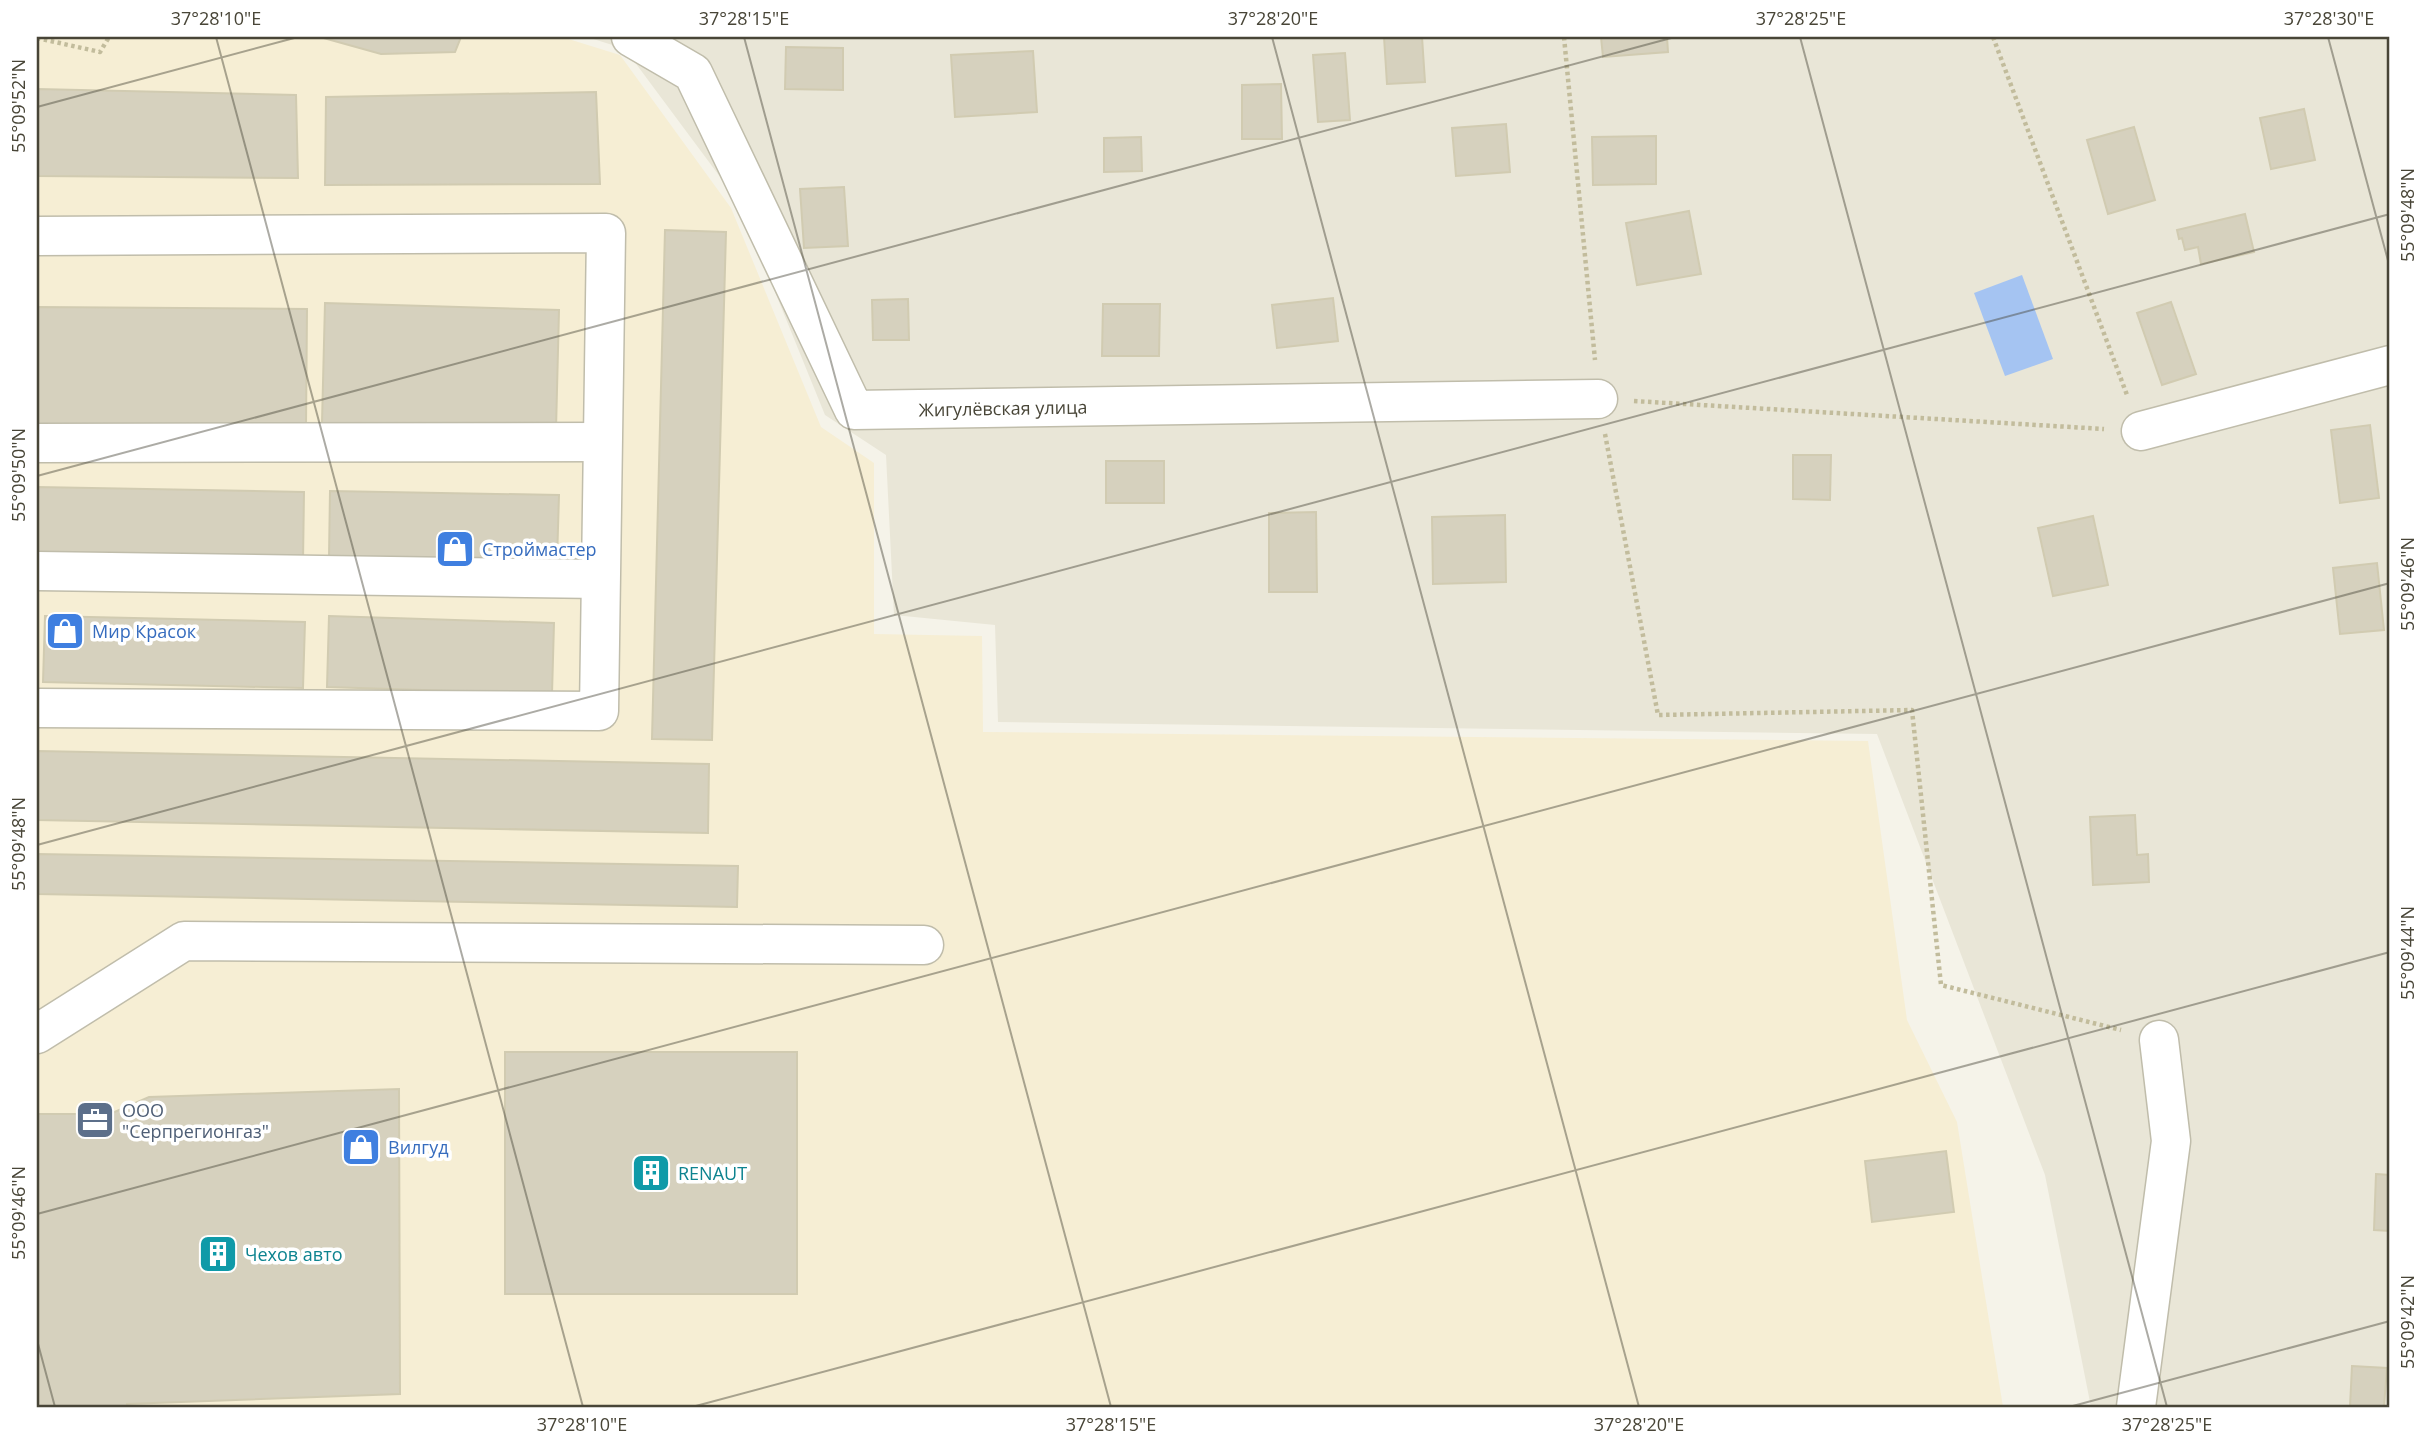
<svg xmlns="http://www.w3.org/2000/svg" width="2427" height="1444" viewBox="0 0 2427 1444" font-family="'Open Sans',sans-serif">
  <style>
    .residential { fill: #e9e6d7 }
    .commercial { fill: #f6eed4 }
    .water { fill: #a5c4f2 }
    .building { fill: #d6d1be; stroke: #d1cbb1; stroke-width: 2 }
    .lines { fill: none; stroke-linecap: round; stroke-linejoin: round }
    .minor-casing { stroke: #c0bdab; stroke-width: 41 }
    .path { stroke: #c2bc9c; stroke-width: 4.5; stroke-dasharray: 3.5 3.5; stroke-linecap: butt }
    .minor { stroke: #fff; stroke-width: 38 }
    .ticks { fill: none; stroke: #484537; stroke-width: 2; stroke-opacity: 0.45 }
    .labels { text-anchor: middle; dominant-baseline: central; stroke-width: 7; stroke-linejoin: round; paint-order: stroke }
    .street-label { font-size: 18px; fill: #484537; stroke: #fff }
    .shop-label { font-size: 18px; fill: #366cbe; stroke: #fff; text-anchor: start }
    .service-label { font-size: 18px; fill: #4e5e75; stroke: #fff; text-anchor: start }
    .culture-label { font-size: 18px; fill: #0d838f; stroke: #fff; text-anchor: start }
    .neatline { fill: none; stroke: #484537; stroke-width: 2.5 }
    .ticks-label { font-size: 18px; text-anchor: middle; fill: #484537 }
  </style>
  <rect width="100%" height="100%" fill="#f5f3e9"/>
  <polygon class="residential" points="587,37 2390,37 2390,1407 2091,1407 2045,1175 1877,734 998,722 995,625 894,615 886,455 825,415 738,201 625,49"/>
  <polygon class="commercial" points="37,37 562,37 620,55 731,208 821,427 874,463 874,634 982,636 983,732 1868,741 1907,1020 1957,1122 2003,1407 37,1407"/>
  <polygon class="water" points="2022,275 2053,359 2005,376 1974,293"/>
  <g class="building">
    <polygon points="320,37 461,37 455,52 381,54"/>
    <polygon points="1384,37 1422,37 1425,82 1387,84"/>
    <polygon points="1601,37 1667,37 1668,52 1603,57"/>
    <polygon points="786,47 843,48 843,90 785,89"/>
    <polygon points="1033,51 1037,112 955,117 951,55"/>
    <polygon points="1345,53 1350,120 1318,122 1313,55"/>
    <polygon points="1281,84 1282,139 1242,139 1242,85"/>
    <polygon points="37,89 296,95 298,178 37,176"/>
    <polygon points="596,92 600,184 325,185 326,97"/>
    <polygon points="2304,109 2315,160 2271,169 2260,118"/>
    <polygon points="1506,124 1510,172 1456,176 1452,128"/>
    <polygon points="2134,127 2155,200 2108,214 2087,140"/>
    <polygon points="1656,136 1656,184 1593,185 1592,137"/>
    <polygon points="1141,137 1142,171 1104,172 1104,138"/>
    <polygon points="844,187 848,246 804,248 800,189"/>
    <polygon points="1689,211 1701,274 1637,285 1626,223"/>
    <polygon points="2245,214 2254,252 2201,264 2198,247 2185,250 2182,238 2179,239 2177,230"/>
    <polygon points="665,230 726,232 712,740 652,739"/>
    <polygon points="1333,298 1338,341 1277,348 1272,305"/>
    <polygon points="908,299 909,340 873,340 872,300"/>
    <polygon points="2171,302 2196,374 2162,385 2137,313"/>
    <polygon points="325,303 559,310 556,430 322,423"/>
    <polygon points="1103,304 1160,304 1159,356 1102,356"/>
    <polygon points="37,307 307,309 306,427 37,425"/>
    <polygon points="2370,425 2379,498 2340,503 2331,430"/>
    <polygon points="1793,455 1831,455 1830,500 1793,499"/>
    <rect x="1106" y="461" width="58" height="42"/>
    <polygon points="37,487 304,492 303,562 37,557"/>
    <polygon points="330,491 559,495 557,561 329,557"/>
    <polygon points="1316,512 1317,592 1269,592 1269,513"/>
    <polygon points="1505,515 1506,582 1433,584 1432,517"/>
    <polygon points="2093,516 2108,585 2053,596 2038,528"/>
    <polygon points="2377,563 2384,630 2340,634 2333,568"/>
    <polygon points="45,616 305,622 303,688 43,682"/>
    <polygon points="329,616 554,623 552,694 327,687"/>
    <polygon points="37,751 709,764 708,833 37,820"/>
    <polygon points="2135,815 2137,855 2148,854 2149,882 2093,885 2090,817"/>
    <polygon points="37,854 738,866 737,907 37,894"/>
    <rect x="505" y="1052" width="292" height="242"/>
    <polygon points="399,1089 400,1394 127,1404 127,1407 37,1407 37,1114 110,1114 149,1097"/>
    <polygon points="1946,1151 1954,1212 1872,1222 1865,1161"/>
    <polygon points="2376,1174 2390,1175 2390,1231 2374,1230"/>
    <polygon points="2352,1366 2387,1368 2384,1407 2350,1407"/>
  </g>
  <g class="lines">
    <g class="minor-casing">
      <g id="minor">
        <polyline points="631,37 693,73 854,410 1598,399"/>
        <polyline points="37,236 606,233 599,711 37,708"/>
        <polyline points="2141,431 2390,365"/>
        <polyline points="37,443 602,442"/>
        <polyline points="37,571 600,579"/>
        <polyline points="37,1034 184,941 924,945"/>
        <polyline points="2136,1407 2171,1141 2159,1040"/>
      </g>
    </g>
    <g class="path">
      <polyline points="1564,37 1595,360"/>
      <polyline points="1993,37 2127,395"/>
      <polyline points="37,38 100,52 109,37"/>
      <polyline points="1634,401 2104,429"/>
      <polyline points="1605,434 1658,715 1912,710 1941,985 2121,1030"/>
    </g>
    <use href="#minor" class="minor"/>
  </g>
  <path class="ticks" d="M216,37l367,1370M744,37l367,1370M1272,37l367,1370M1800,37l367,1370M2328,37l62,231M37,107l261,-70M37,476l1638,-439M37,845l2353,-631M37,1214l2353,-631M37,1340l18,67M692,1407l1698,-455M2069,1407l321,-86"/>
  <defs>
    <g id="shop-square" transform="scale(2.0125)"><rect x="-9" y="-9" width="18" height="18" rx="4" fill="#3f7fe0" stroke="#fff"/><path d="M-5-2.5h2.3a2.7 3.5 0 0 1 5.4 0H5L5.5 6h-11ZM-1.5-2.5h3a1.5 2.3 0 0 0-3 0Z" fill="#fff"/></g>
    <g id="office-square" transform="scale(2.0125)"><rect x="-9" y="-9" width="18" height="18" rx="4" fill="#5c6f8a" stroke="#fff"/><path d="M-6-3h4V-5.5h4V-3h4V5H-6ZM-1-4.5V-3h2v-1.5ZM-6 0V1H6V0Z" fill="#fff"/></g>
    <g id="building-square" transform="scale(2.0125)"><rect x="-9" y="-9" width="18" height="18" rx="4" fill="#0f9aa8" stroke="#fff"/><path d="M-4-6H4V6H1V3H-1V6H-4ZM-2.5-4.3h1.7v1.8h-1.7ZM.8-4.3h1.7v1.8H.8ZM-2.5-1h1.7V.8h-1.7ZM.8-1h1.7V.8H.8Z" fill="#fff"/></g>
  </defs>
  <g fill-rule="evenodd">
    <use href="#shop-square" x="455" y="549"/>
    <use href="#shop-square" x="65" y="631"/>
    <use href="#office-square" x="95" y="1120"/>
    <use href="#shop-square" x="361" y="1147"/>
    <use href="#building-square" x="651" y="1173"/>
    <use href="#building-square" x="218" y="1254"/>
  </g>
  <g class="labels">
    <g class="street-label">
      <text transform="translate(1003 408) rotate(-1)">Жигулёвская улица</text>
    </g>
    <g class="shop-label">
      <text x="482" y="549">Строймастер</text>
      <text x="92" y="631">Мир Красок</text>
      <text x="388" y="1147">Вилгуд</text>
    </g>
    <g class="service-label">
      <text x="122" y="1110">ООО<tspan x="122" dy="21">"Серпрегионгаз"</tspan></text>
    </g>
    <g class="culture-label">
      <text x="678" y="1173">RENAUT</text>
      <text x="245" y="1254">Чехов авто</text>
    </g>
  </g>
  <rect width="2427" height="1444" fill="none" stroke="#ffffff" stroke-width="77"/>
  <rect x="38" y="38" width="2350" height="1368" class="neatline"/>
  <g class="ticks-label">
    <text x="216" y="25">37°28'10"E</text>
    <text x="744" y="25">37°28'15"E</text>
    <text x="1273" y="25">37°28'20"E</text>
    <text x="1801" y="25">37°28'25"E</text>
    <text x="2329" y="25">37°28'30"E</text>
    <text transform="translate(19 106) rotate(-90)" y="6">55°09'52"N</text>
    <text transform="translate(2408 215) rotate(-90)" y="6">55°09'48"N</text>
    <text transform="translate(19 475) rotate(-90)" y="6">55°09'50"N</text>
    <text transform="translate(2408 584) rotate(-90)" y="6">55°09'46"N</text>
    <text transform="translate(19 844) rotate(-90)" y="6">55°09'48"N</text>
    <text transform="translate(2408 953) rotate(-90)" y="6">55°09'44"N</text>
    <text transform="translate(19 1213) rotate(-90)" y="6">55°09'46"N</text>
    <text transform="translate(2408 1322) rotate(-90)" y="6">55°09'42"N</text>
    <text x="582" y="1431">37°28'10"E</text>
    <text x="1111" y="1431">37°28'15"E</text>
    <text x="1639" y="1431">37°28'20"E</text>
    <text x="2167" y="1431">37°28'25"E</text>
  </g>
</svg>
